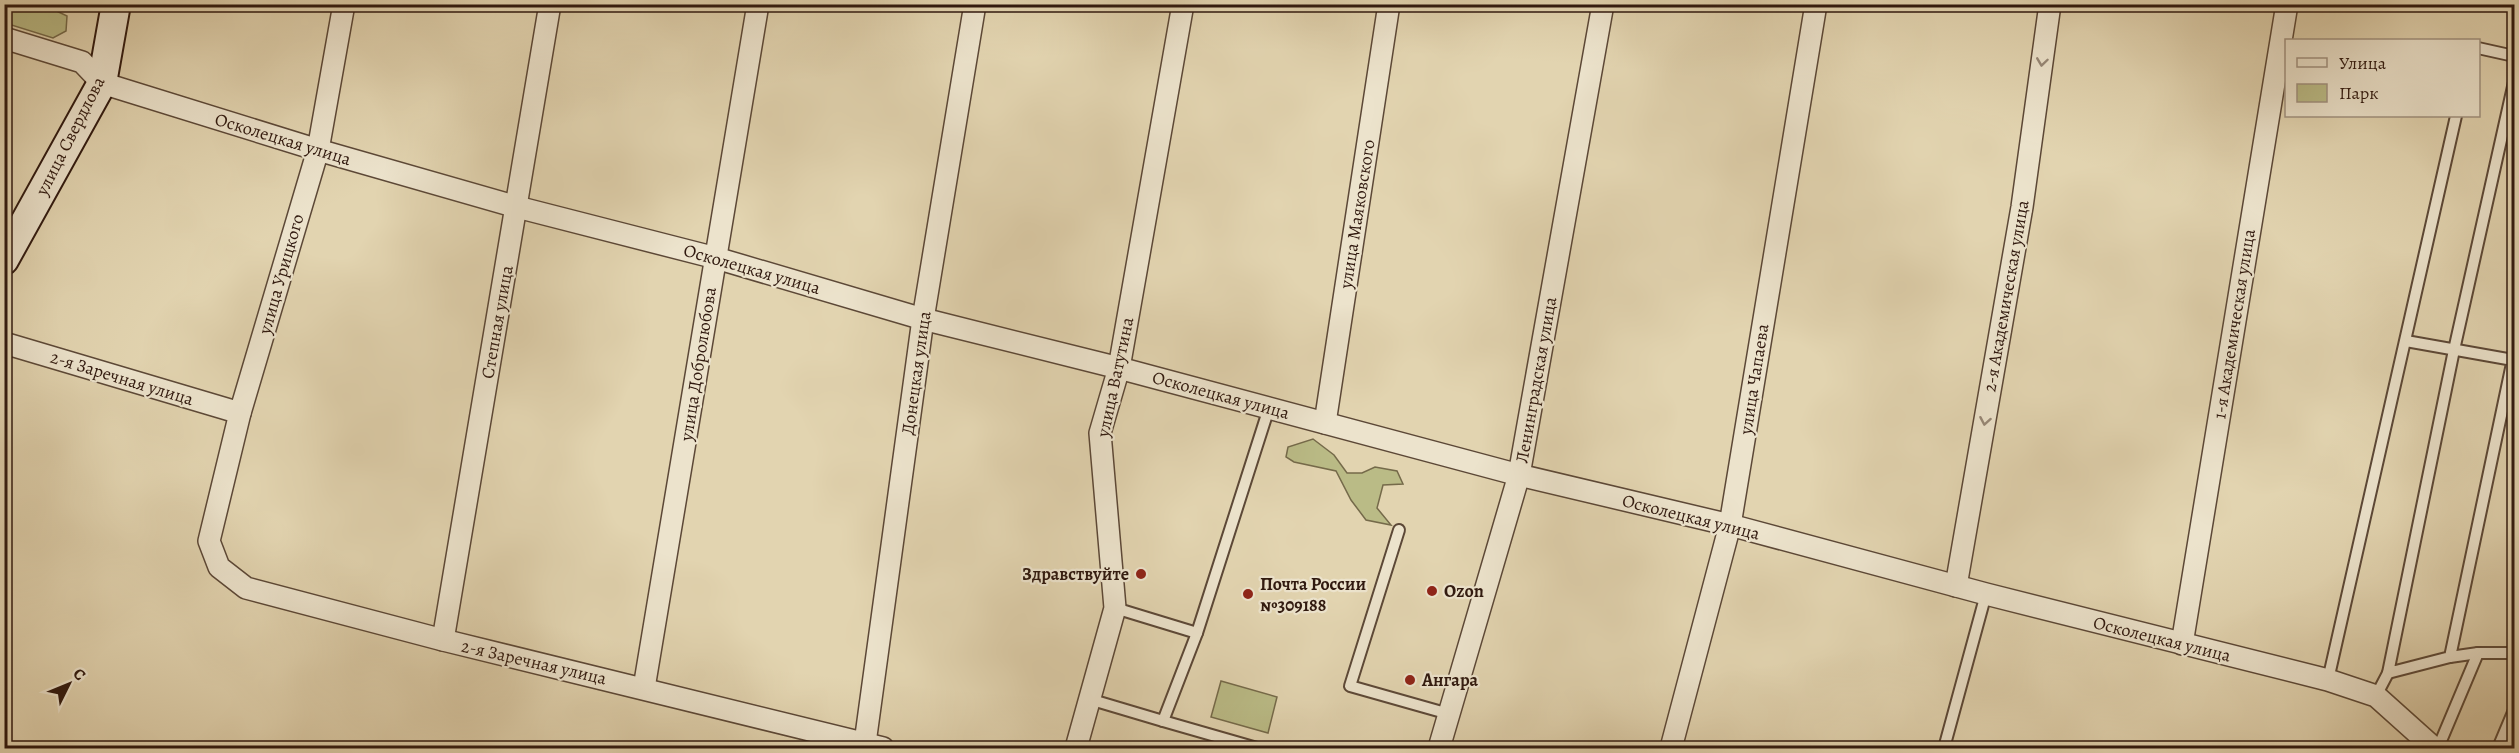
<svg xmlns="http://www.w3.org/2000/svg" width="2519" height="753" viewBox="0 0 2519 753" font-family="Alegreya,serif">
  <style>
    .green { fill: #babb86; stroke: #756a4a; stroke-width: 1.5 }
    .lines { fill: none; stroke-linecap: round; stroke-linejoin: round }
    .service-casing { stroke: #5c4837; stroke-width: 14 }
    .minor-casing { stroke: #5c4837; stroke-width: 24 }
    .secondary-casing { stroke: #30190f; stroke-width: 32 }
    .service { stroke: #ece3cc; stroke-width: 10 }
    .minor { stroke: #ece3cc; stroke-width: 21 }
    .secondary { stroke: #ece3cc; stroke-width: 28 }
    .oneway { stroke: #978877 }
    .poi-dot { fill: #8f2418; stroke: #ece3cc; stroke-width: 2 }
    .labels { text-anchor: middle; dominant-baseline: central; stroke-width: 4.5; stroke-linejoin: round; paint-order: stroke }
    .street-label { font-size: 18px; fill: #30190f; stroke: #ece3cc }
    .poi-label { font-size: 18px; font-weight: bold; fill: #30190f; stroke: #ece3cc; text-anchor: start }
  </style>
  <rect width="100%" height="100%" fill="#e2d4b0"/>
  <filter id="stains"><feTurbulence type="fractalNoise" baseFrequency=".00333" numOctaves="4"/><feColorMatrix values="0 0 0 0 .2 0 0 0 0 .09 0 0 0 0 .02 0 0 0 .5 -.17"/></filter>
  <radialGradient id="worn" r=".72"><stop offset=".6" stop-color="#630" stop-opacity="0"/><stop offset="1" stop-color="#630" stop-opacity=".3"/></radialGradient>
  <g class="green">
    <polygon points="4,5 44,5 67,16 66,31 53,38 5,23"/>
    <polygon points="1313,439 1334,455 1347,473 1362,473 1375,467 1397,471 1403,484 1383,485 1377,508 1391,525 1366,520 1351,500 1336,471 1294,462 1286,457 1288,447"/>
    <polygon points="1221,681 1277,697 1268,733 1211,717"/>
  </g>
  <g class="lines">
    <g class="service-casing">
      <g id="service">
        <polyline points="2478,48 2514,56"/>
        <polyline points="2514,82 2454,350 2388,673 2450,657 2514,354"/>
        <polyline points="2406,341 2513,360"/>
        <polyline points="1399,530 1350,686 1449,714"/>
        <polyline points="1115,608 1197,633"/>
        <polyline points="2450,657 2478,653 2514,653 2514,650"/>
        <polyline points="2328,680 2456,116"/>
        <polyline points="2376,696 2388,673"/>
        <polyline points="1089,699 1163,721 1197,633 1269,408"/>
        <polyline points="1163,721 1257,748"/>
        <polyline points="1944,748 1986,594"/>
        <polyline points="2438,748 2478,653"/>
        <polyline points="2498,748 2514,710"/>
      </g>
    </g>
    <g class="minor-casing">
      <g id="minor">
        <polyline points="344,4 318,150 240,413 209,541 219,567 246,588 443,640 883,748"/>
        <polyline points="4,38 82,62 102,83 318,150 517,207 716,258 923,319 1119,368 1519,475 1730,525 1986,594 2328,680 2376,696 2434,748"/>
        <polyline points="4,343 240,413"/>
        <polyline points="1325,423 1389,4"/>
        <polyline points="1956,586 2022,207 2050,4"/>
        <polyline points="443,640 550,4"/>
        <polyline points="2182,644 2287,4"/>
        <polyline points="644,688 758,4"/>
        <polyline points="865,743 923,319 975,4"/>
        <polyline points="1076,748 1115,608 1100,433 1119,368 1183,4"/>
        <polyline points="1439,748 1519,475 1603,4"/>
        <polyline points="1671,748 1730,525 1816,4"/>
      </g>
    </g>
    <g class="secondary-casing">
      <polyline id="secondary" points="4,260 102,83 116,4"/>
    </g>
    <use href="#service" class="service"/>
    <use href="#minor" class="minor"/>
    <use href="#secondary" class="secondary"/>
  </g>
  <defs><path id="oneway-chevron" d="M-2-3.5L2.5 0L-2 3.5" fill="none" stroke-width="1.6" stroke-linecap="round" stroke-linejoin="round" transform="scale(1.5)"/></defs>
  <g class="oneway">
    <use href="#oneway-chevron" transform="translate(2042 62) rotate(98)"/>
    <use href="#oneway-chevron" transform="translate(1985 421) rotate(100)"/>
  </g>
  <g class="poi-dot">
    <circle cx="1141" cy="574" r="6"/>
    <circle cx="1432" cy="591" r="6"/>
    <circle cx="1248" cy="594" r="6"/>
    <circle cx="1410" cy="680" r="6"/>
  </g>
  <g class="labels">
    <g class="street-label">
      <text transform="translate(70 136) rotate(-63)">улица Свердлова</text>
      <text transform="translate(283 139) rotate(17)">Осколецкая улица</text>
      <text transform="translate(1357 214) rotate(-81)">улица Маяковского</text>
      <text transform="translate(752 269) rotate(16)">Осколецкая улица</text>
      <text transform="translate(281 274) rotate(-74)">улица Урицкого</text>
      <text transform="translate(2006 296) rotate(-80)">2-я Академическая улица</text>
      <text transform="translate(497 322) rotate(-80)">Степная улица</text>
      <text transform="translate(2234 324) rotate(-81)">1-я Академическая улица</text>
      <text transform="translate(698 364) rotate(-81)">улица Добролюбова</text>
      <text transform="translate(916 373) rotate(-82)">Донецкая улица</text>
      <text transform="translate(1115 377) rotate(-78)">улица Ватутина</text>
      <text transform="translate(122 378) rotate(17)">2-я Заречная улица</text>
      <text transform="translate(1754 379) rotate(-81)">улица Чапаева</text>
      <text transform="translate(1536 380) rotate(-80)">Ленинградская улица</text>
      <text transform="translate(1221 395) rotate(15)">Осколецкая улица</text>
      <text transform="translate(1691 517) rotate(14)">Осколецкая улица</text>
      <text transform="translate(2162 639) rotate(14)">Осколецкая улица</text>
      <text transform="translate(534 662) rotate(13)">2-я Заречная улица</text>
    </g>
    <g class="poi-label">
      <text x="1129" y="574" text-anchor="end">Здравствуйте</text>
      <text x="1260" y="584">Почта России<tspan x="1260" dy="21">№309188</tspan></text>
      <text x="1444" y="591">Ozon</text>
      <text x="1422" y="680">Ангара</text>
    </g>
  </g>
  <rect width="2519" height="753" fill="none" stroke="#e2d4b0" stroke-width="24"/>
  <rect x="6" y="6" width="2507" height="741" fill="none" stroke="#30190f" stroke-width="3"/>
  <rect x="12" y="12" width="2495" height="729" fill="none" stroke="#30190f" stroke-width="1.5"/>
  <rect x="2285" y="39" width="195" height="78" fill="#ece3cc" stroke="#a19280" stroke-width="1.5"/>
  <rect x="2297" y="58" width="30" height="9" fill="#ece3cc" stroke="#a19280" stroke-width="1.5"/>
  <text x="2339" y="69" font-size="18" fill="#30190f">Улица</text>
  <rect x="2297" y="84" width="30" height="18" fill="#babb86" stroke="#a19280" stroke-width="1.5"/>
  <text x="2339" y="99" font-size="18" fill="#30190f">Парк</text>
  <g transform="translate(69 684) rotate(47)" stroke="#ece3cc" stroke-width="4.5" paint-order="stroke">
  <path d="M0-4.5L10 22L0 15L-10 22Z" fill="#30190f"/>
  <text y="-9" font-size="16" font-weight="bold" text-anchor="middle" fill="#30190f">С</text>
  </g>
  <rect width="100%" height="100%" filter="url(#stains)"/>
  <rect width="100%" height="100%" fill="url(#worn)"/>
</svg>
